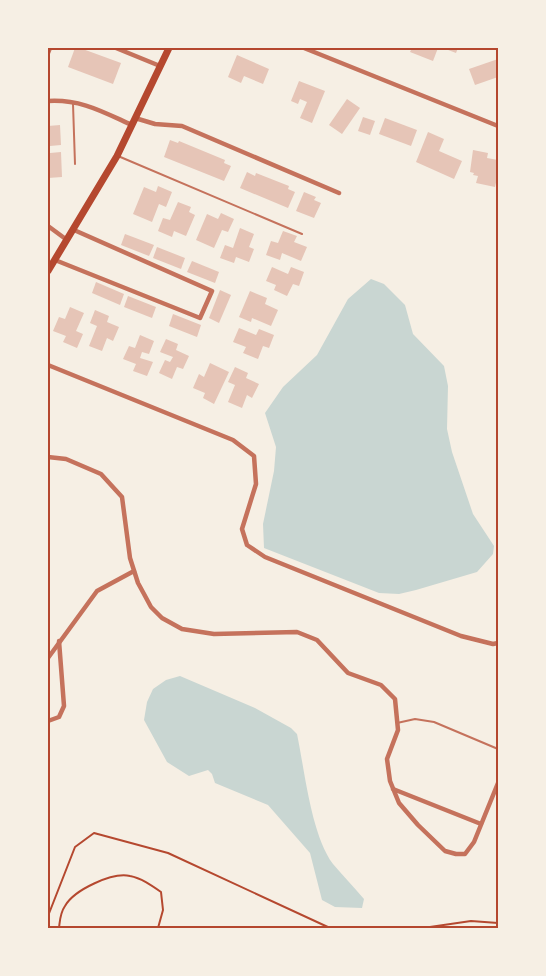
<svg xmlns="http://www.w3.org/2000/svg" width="546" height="976" viewBox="0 0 546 976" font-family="Figtree,sans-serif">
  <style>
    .water { fill: #c9d6d2 }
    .building { fill: #e6c5b7 }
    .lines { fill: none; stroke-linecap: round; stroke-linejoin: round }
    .path { stroke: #b5482f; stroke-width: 2 }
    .service { stroke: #c5725c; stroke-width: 2 }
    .minor { stroke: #c5725c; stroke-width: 4.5 }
    .primary { stroke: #b5482f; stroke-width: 7 }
    .neatline { fill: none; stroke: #b5482f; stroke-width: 2 }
  </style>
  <rect width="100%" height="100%" fill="#f6efe4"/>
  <g class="water">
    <polygon points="371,279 384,284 405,305 413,334 444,366 448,386 447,429 452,452 473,514 494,546 493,554 477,572 416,590 399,594 379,593 264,548 263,524 274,471 276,447 265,413 283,387 317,355 348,299"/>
    <path d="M180,676l75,32 36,20 6,6c8,38 14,100 36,130 10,12 21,23 31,35l-2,9 -27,-1 -13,-7 -12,-47 -42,-48 -53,-22 -3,-9 -4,-4 -19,6 -22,-14 -23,-42 3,-18 6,-13 13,-9z"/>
  </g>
  <g class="building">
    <polygon points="75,48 80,48 121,63 113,84 68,67"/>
    <polygon points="412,48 438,48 433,61 410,52"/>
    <polygon points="443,48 458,48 456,53"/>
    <polygon points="237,55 269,69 263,84 244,76 241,83 228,77"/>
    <polygon points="498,59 498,77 475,85 469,69"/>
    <polygon points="299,81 325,91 312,123 300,118 307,102 300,99 298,104 291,101"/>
    <polygon points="347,99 360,108 342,134 329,125"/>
    <polygon points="363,117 375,121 370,135 358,131"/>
    <polygon points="385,118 417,130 411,146 379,134"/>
    <polygon points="60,125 61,145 50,146 50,153 61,152 62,177 48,178 48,126"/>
    <polygon points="428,132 444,139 439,151 462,161 454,179 416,162"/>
    <polygon points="170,140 178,143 179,141 225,160 224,163 231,166 224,181 164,157"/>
    <polygon points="473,150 488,153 487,158 498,160 498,178 497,178 495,187 476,183 478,176 473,175 474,173 470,172"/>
    <polygon points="247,172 255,176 256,173 289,186 288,189 295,192 288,208 240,188"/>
    <polygon points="158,186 172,192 166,207 159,204 152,222 133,214 144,187 156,192"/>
    <polygon points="304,192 316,197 314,200 321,203 314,218 296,211"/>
    <polygon points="178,202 191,207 189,212 195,215 186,236 174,231 172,237 158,231 163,218 170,220"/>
    <polygon points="221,213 234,219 228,232 222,230 214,248 196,240 207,214 218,219"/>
    <polygon points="240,228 254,234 249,247 254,249 249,262 236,257 234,263 220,258 225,245 233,248"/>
    <polygon points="283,231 297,236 294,242 307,247 301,261 282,253 280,260 266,255 271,241 278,243"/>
    <polygon points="125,234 154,245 149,256 121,245"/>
    <polygon points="157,247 185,258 181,269 153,258"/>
    <polygon points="192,261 219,272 215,283 187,272"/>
    <polygon points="272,267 288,274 291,267 304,272 299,286 293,284 287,296 274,290 276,285 266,281"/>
    <polygon points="96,282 124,294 120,305 92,293"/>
    <polygon points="220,290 231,295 219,323 209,318"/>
    <polygon points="250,291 267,298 265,304 278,310 271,326 252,318 251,322 239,317"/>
    <polygon points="128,296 156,307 152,318 124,307"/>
    <polygon points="70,307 84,313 76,331 83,334 77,348 63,342 66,336 53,331 59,317 65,319"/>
    <polygon points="95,310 109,316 107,322 119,327 113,341 107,338 102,351 89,346 97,326 90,323"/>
    <polygon points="173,314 201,325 197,337 169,326"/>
    <polygon points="239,328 256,335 259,329 274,335 269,348 263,346 258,359 243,353 246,347 233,342"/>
    <polygon points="140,335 154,341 149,354 142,352 140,358 153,362 147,376 133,371 136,364 123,359 129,346 135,348"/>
    <polygon points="166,339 178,344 176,350 189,356 183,369 177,367 172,379 159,373 165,360 170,362 173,357 160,352"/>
    <polygon points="210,363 229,372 214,404 203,398 205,393 193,388 199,374 204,377"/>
    <polygon points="235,367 248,373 246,378 259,384 252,398 247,395 242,408 228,402 235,385 228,382"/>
  </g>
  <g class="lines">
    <g class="path">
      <polyline points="48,916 75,847 94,833 168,853 330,928"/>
      <path d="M59,928c1,-8 1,-15 6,-22 9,-16 47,-34 65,-30 11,2 21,9 31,16l2,18 -5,18"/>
      <polyline points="423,928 471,921 498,923"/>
    </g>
    <g class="service">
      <polyline points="73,104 75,164"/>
      <polyline points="118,156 302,234"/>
      <polyline points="397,723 415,719 434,722 498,749"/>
    </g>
    <g class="minor">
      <polyline points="116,48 160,66"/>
      <polyline points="304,48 498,126"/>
      <polyline points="48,53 50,48"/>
      <path d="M48,101c33,-2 55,11 84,24"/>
      <polyline points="135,118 155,124 182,126 339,193"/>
      <polyline points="48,226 67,240"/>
      <polyline points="55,260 200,318 212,291 74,230"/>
      <polyline points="48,365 233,440 254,456 256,484 242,529 247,545 265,557 461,636 493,644 498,643"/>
      <polyline points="48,457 66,459 101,474 122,497 130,558 138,583 144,594 151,607 162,618 182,629 214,634 297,632 317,640 348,673 381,685 395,699 398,730 387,759 390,781 399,803 418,825 445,851 456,854 465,854 474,842 498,783"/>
      <polyline points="48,658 97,591 134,571"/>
      <polyline points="48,721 59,717 64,706 59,641"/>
      <polyline points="393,789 481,824"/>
    </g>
    <polyline class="primary" points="48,271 117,156 169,48"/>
  </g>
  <rect width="546" height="976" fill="none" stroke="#f6efe4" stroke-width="98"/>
  <rect x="49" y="49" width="448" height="878" class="neatline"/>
</svg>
